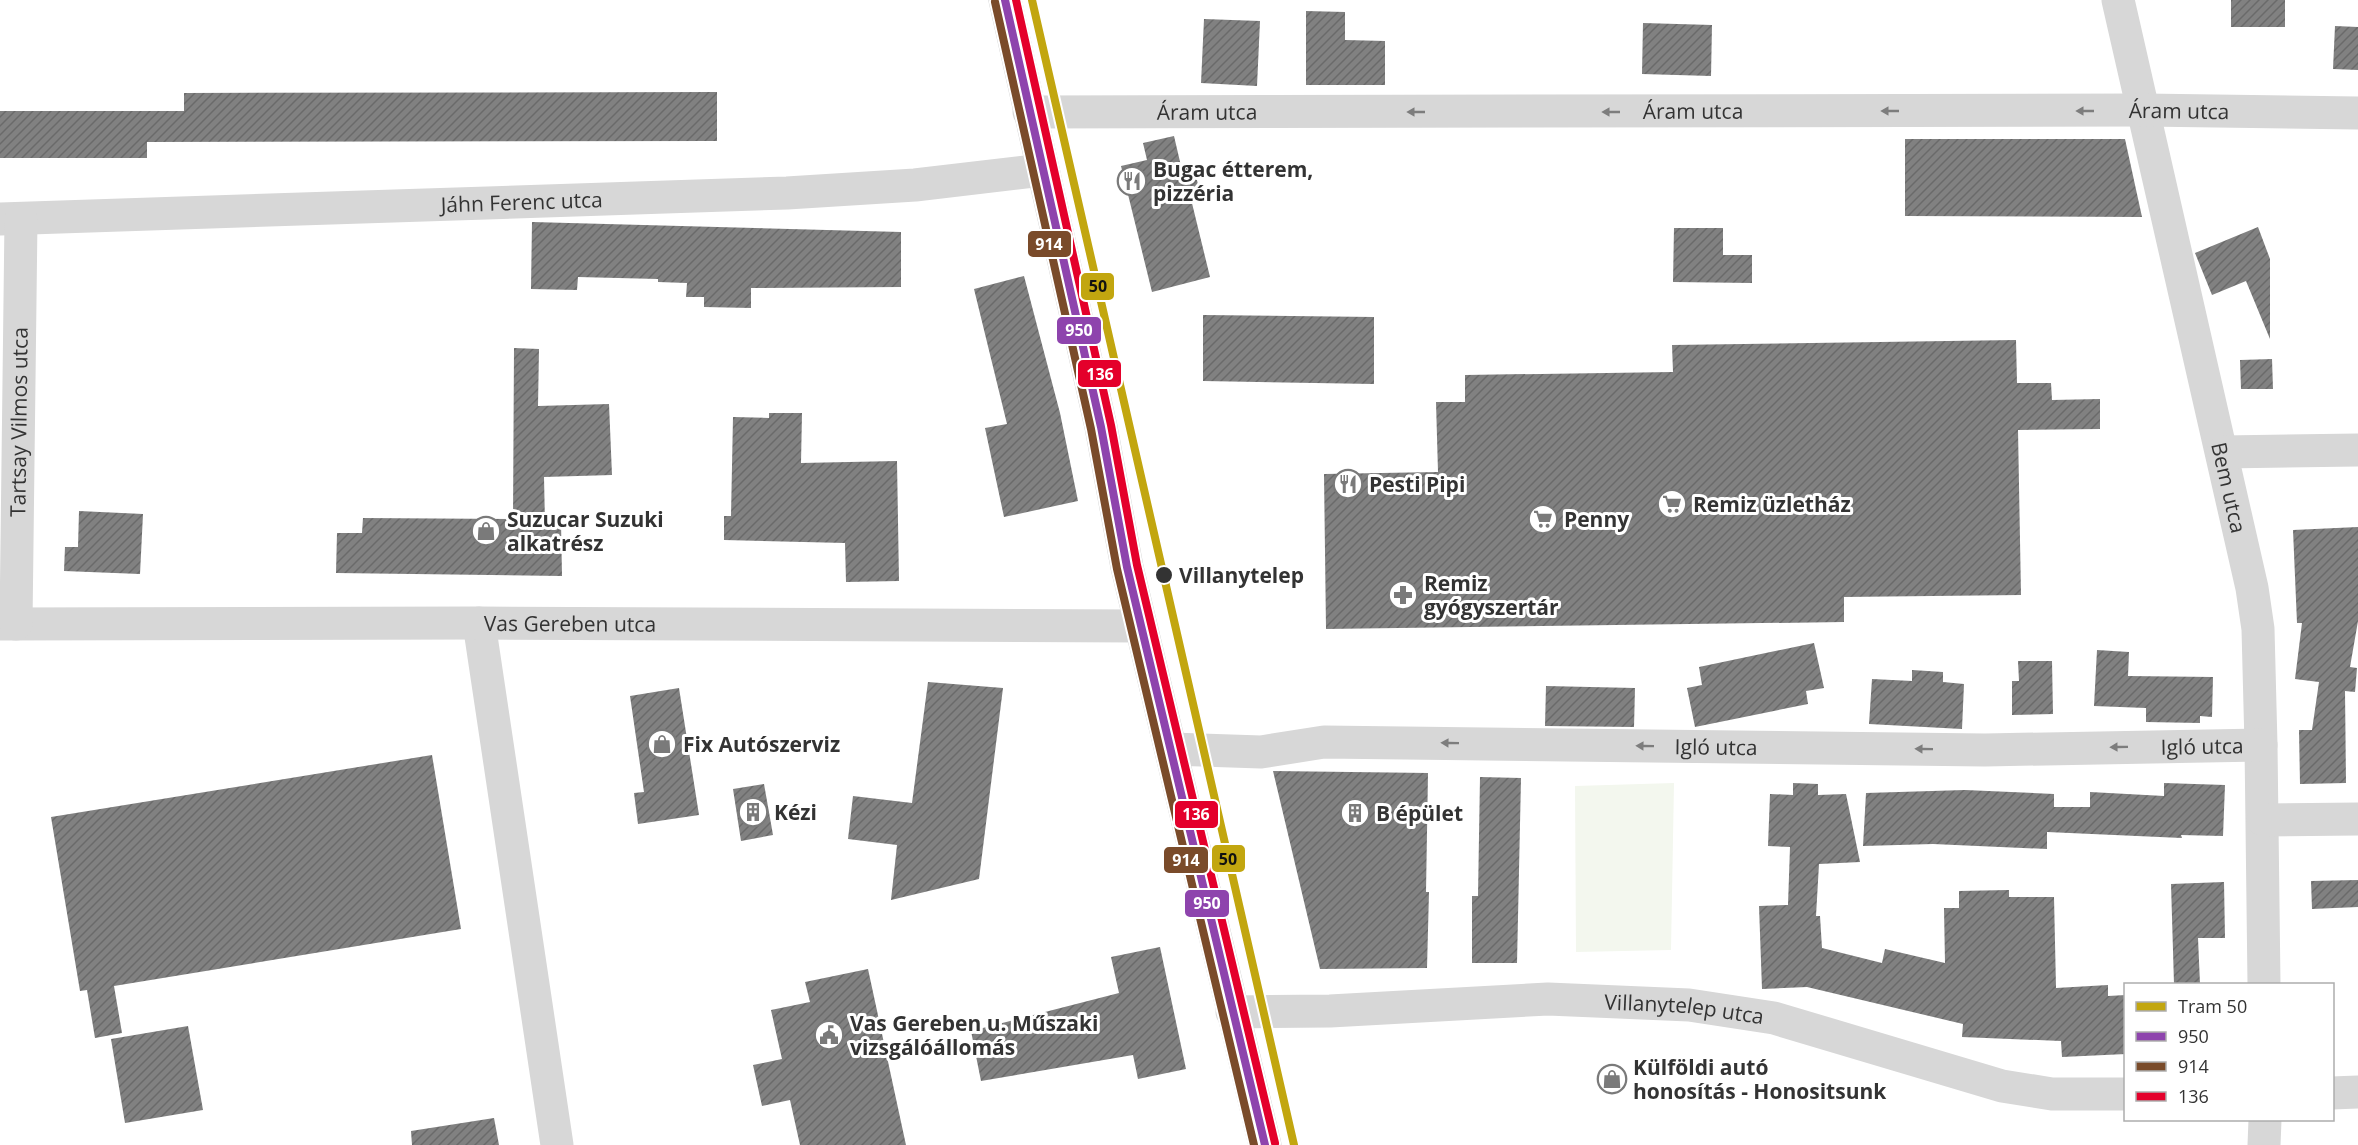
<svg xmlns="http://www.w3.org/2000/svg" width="2358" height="1145" viewBox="0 0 2358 1145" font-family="'Open Sans',sans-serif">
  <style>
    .green { fill: #f3f7ee }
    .building { fill: url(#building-hatch) }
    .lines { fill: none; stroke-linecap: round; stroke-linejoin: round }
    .street { stroke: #d7d7d7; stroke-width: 33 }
    .secondary { stroke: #d0d0d0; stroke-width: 33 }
    .bus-1-casing { stroke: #fff; stroke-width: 12 }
    .bus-2-casing { stroke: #fff; stroke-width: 12 }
    .bus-3-casing { stroke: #fff; stroke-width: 12 }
    .bus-1 { stroke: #8e44ad; stroke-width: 8 }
    .bus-2 { stroke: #7a4b2a; stroke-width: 8 }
    .bus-3 { stroke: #e4002b; stroke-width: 8 }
    .tram-1-casing { stroke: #fff; stroke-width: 12 }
    .tram-1 { stroke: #c2a60f; stroke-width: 8 }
    .oneway { fill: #7d7d7d }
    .stop-dot { fill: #333; stroke: #fff; stroke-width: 2 }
    .labels { text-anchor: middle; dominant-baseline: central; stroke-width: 6; stroke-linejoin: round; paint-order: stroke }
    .street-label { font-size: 21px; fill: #333; stroke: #fff }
    .poi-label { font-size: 21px; font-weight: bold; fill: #333; stroke: #fff; text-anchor: start }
    .stop-label { font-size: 21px; font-weight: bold; fill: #333; stroke: #fff; text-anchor: start }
    .line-badge { stroke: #fff; stroke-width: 2 }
    .badge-label { font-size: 16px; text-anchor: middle; font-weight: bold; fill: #fff }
    .pale-badge-label { font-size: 16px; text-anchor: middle; font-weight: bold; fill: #111 }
  </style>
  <defs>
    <pattern id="building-hatch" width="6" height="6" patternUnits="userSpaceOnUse" patternTransform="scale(1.5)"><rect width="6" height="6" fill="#818181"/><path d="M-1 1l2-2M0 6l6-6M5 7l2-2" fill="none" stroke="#6a6a6a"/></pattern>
  </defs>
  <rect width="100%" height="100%" fill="#fff"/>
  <polygon class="green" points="1674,783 1671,950 1576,952 1575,786"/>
  <g class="building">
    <rect x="2231" y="0" width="54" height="27"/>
    <polygon points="1306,11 1345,12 1345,40 1385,41 1385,85 1306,85"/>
    <polygon points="1204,19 1260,21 1257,86 1201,83"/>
    <polygon points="1643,23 1712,25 1711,76 1642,74"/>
    <polygon points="2335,26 2358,27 2358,70 2333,69"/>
    <polygon points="717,92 717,141 147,142 147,158 0,158 0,111 184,111 184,93"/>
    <polygon points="1174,136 1181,166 1193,163 1200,193 1190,195 1210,277 1152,292 1121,166 1147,160 1143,143"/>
    <polygon points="1905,139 2125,139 2142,217 1905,216"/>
    <polygon points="532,222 901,232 901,287 751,288 751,308 704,307 704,297 686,297 687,283 658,282 658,279 578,277 577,290 531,289"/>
    <polygon points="2258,227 2270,259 2270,339 2246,281 2212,295 2195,253"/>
    <polygon points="1674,228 1723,228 1723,255 1752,255 1752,283 1673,282"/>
    <polygon points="1024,276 1060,413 1078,501 1004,517 985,428 1007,424 974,289"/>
    <polygon points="1203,315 1374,317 1374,384 1203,381"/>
    <polygon points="2016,340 2017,383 2051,383 2052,400 2100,399 2100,429 2018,430 2021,595 1844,597 1844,622 1326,629 1324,474 1438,472 1436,402 1465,402 1465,375 1673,372 1672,345"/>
    <polygon points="514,348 539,349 538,406 609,404 612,475 544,477 545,523 561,522 562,576 336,573 337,533 362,533 363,518 513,519"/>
    <polygon points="2272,359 2273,389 2241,389 2240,360"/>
    <polygon points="769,413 802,413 801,463 897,461 899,581 846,582 845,543 724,540 724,516 731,516 733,417 769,418"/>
    <polygon points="79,511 143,514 140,574 64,571 65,547 78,547"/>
    <polygon points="2358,527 2358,621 2350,667 2357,668 2355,692 2345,691 2346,783 2300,784 2299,730 2312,730 2319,682 2295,679 2302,623 2297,623 2293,530"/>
    <polygon points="1814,643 1824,688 1806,691 1808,704 1695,727 1687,688 1702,685 1699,667"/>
    <polygon points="2097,650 2129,652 2128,676 2213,677 2212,717 2200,716 2200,723 2146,722 2146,708 2094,706"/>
    <polygon points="2018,661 2052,661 2053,714 2012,715 2012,681 2019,681"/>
    <polygon points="1912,670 1943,672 1943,682 1964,684 1962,729 1869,724 1872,679 1912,681"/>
    <polygon points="928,682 1003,688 979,879 891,900 897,845 848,839 853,796 912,803"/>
    <polygon points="1546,686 1635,688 1634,727 1545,726"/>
    <polygon points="679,688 699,815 638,824 634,793 644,792 630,696"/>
    <polygon points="432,755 461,929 114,986 122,1033 95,1038 87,990 80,991 51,817"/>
    <polygon points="1273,771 1428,773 1426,892 1429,892 1427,968 1320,969"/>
    <polygon points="1480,777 1521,778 1517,963 1472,963 1472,896 1478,896"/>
    <polygon points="1793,783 1818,784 1818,795 1846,794 1860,862 1819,864 1816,916 1820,916 1822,948 1882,963 1885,949 1945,963 1944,908 1959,908 1959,891 2009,890 2009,897 2054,897 2056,988 2108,985 2108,996 2126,995 2126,1054 2062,1057 2061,1041 1962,1037 1963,1024 1807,987 1762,989 1759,906 1788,905 1790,847 1768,846 1770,794 1793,795"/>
    <polygon points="2164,783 2225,785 2223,836 2181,835 2182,838 2047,832 2047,849 1933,844 1863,846 1866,793 1965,790 2054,794 2054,807 2090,807 2090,792 2164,796"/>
    <polygon points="764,784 773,835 741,841 733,789"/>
    <polygon points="2358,880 2358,907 2312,909 2311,881"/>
    <polygon points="2224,882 2225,938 2198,938 2200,984 2174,984 2171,884"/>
    <polygon points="1160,947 1186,1069 1138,1079 1133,1055 981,1081 971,1031 1119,993 1111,957"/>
    <polygon points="868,969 906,1145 800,1145 790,1100 762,1106 753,1065 782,1059 771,1010 810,1002 805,982"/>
    <polygon points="188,1026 203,1110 125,1123 111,1039"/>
    <polygon points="494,1118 499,1145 412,1145 411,1131"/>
  </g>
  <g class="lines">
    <g class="street">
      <path id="s1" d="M2118,0l134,588 6,41 3,116 3,239"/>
      <path id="s2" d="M1029,112l1115,-2 214,3"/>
      <path id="s3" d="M0,219l787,-26 128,-8 127,-15"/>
      <polyline points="2223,452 2358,450"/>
      <polyline points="479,623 557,1145"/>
      <path id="s4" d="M0,624l479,-1 661,3"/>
      <path id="s5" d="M16,624l5,-405"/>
      <path id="s6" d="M1171,749l90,3 63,-10 661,8 276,-5"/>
      <polyline points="2263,820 2358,819"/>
      <path id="s7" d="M1232,1012l98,-1 218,-12 141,6 85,13 228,68 50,8h74"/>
      <polyline points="2332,1093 2358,1092"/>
      <polyline points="2264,1145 2265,1120"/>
    </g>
    <polyline class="secondary" points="1005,0 1101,427 1127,567 1265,1145"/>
    <g class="bus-1-casing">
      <polyline id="bus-1" points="1005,0 1101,427 1127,567 1265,1145"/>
    </g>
    <g class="bus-2-casing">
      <polyline id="bus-2" points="995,2 1091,429 1117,569 1254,1145"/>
    </g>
    <g class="bus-3-casing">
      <polyline id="bus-3" points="1016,0 1111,425 1137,565 1275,1143"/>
    </g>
    <use href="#bus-1" class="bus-1"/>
    <use href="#bus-2" class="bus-2"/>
    <use href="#bus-3" class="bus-3"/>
    <g class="tram-1-casing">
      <polyline id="tram-1" points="1032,0 1294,1145"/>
    </g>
    <use href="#tram-1" class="tram-1"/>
  </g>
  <defs><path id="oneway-solid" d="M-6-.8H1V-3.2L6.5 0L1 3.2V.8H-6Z" transform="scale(1.5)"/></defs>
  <g class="oneway">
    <use href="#oneway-solid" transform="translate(1890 111) rotate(180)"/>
    <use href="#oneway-solid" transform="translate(2085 111) rotate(180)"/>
    <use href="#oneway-solid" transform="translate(1416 112) rotate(180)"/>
    <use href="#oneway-solid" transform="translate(1611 112) rotate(180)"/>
    <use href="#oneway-solid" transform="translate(1450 743) rotate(-179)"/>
    <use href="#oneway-solid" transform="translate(1645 746) rotate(-179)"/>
    <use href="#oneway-solid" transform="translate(2119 747) rotate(179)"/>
    <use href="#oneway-solid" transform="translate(1924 749) rotate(-179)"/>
  </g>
  <defs>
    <g id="restaurant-ring" transform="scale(1.5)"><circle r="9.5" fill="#fff" stroke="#7a7a7a" stroke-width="1.5"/><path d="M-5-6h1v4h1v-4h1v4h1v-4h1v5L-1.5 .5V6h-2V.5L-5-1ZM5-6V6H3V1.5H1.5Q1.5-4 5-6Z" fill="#7a7a7a"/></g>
    <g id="supermarket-ring" transform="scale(1.5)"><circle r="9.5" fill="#fff" stroke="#7a7a7a" stroke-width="1.5"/><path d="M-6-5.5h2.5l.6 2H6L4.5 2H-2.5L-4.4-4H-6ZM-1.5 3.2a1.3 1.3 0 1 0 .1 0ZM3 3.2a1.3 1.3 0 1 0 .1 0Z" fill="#7a7a7a"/></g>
    <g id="shop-ring" transform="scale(1.5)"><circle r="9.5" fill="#fff" stroke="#7a7a7a" stroke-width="1.5"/><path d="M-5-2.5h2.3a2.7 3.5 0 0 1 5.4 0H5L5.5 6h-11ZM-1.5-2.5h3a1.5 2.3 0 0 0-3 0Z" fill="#7a7a7a"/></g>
    <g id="pharmacy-ring" transform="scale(1.5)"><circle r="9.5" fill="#fff" stroke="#7a7a7a" stroke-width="1.5"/><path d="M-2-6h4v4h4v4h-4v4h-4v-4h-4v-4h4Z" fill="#7a7a7a"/></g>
    <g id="building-ring" transform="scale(1.5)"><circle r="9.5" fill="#fff" stroke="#7a7a7a" stroke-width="1.5"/><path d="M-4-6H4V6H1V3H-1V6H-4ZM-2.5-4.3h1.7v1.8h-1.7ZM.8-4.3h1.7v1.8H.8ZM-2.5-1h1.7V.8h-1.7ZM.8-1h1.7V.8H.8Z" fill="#7a7a7a"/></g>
    <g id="civic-ring" transform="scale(1.5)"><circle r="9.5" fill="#fff" stroke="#7a7a7a" stroke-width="1.5"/><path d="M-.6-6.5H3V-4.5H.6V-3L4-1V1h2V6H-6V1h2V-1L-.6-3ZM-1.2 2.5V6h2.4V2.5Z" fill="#7a7a7a"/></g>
  </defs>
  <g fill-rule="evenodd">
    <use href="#restaurant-ring" x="1132" y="181"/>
    <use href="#restaurant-ring" x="1348" y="484"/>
    <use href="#supermarket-ring" x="1672" y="504"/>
    <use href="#supermarket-ring" x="1543" y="519"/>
    <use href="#shop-ring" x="486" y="531"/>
    <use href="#pharmacy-ring" x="1403" y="595"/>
    <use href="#shop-ring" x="662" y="744"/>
    <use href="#building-ring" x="753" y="812"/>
    <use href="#building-ring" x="1355" y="813"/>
    <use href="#civic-ring" x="829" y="1035"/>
    <use href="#shop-ring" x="1612" y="1079"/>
  </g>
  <circle class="stop-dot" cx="1164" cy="575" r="9"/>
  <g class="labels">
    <g class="street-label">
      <text stroke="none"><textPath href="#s2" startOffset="1150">Áram utca</textPath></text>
      <text stroke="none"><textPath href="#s2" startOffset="664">Áram utca</textPath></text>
      <text stroke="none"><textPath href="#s2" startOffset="178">Áram utca</textPath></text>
      <text stroke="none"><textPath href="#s3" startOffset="522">Jáhn Ferenc utca</textPath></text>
      <text stroke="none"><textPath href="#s5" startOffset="202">Tartsay Vilmos utca</textPath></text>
      <text stroke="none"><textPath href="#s1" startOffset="500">Bem utca</textPath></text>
      <text stroke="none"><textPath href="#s4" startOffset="570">Vas Gereben utca</textPath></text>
      <text stroke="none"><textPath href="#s6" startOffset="546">Igló utca</textPath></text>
      <text stroke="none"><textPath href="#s6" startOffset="1032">Igló utca</textPath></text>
      <text stroke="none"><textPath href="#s7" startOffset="453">Villanytelep utca</textPath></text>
    </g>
    <g class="poi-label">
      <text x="1153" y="169">Bugac étterem,<tspan x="1153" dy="24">pizzéria</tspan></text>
      <text x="1369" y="484">Pesti Pipi</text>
      <text x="1693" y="504">Remiz üzletház</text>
      <text x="507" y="519">Suzucar Suzuki<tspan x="507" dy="24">alkatrész</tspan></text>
      <text x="1564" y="519">Penny</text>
      <text x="1424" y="583">Remiz<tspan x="1424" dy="24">gyógyszertár</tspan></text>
      <text x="683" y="744">Fix Autószerviz</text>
      <text x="774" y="812">Kézi</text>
      <text x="1376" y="813">B épület</text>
      <text x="850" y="1023">Vas Gereben u. Műszaki<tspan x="850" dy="24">vizsgálóállomás</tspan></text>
      <text x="1633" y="1067">Külföldi autó<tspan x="1633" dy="24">honosítás - Honositsunk</tspan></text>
    </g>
    <g class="stop-label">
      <text x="1179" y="575">Villanytelep</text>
    </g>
  </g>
  <g class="line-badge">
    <rect x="1027" y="230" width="45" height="28" rx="6" fill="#7a4b2a"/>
    <rect x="1080" y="272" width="35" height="29" rx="6" fill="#c2a60f"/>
    <rect x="1056" y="316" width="46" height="29" rx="6" fill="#8e44ad"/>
    <rect x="1077" y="359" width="45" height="29" rx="6" fill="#e4002b"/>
    <rect x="1174" y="800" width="45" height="29" rx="6" fill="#e4002b"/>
    <rect x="1211" y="844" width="35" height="29" rx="6" fill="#c2a60f"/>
    <rect x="1163" y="846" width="46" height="28" rx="6" fill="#7a4b2a"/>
    <rect x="1184" y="889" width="46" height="29" rx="6" fill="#8e44ad"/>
  </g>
  <g class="badge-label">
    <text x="1049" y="250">914</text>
    <text x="1079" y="336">950</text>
    <text x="1100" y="380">136</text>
    <text x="1196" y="820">136</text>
    <text x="1186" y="866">914</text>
    <text x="1207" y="909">950</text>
  </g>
  <g class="pale-badge-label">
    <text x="1098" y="292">50</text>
    <text x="1228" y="865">50</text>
  </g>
  <rect x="2124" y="983" width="210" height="138" fill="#ffffff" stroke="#adadad" stroke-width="1.5"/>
  <rect x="2136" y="1002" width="30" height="9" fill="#c2a60f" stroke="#adadad" stroke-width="1.5"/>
  <text x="2178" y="1013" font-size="18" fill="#333333">Tram 50</text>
  <rect x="2136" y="1032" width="30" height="9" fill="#8e44ad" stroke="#adadad" stroke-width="1.5"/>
  <text x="2178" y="1043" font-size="18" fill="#333333">950</text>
  <rect x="2136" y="1062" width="30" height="9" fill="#7a4b2a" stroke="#adadad" stroke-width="1.5"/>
  <text x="2178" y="1073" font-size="18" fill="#333333">914</text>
  <rect x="2136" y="1092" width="30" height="9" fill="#e4002b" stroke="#adadad" stroke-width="1.5"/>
  <text x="2178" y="1103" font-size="18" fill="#333333">136</text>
</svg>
